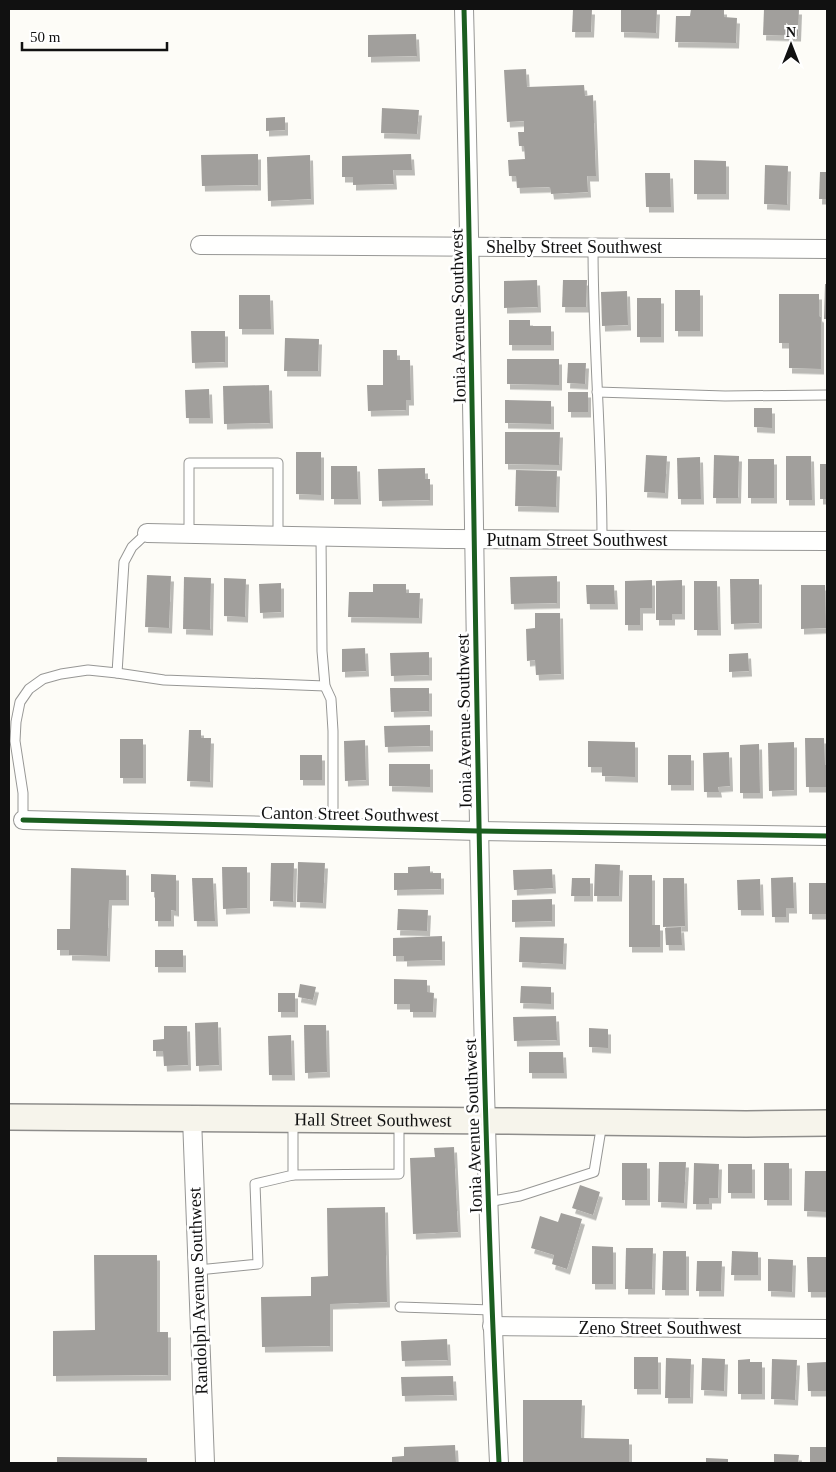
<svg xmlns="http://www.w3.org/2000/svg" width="836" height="1472" viewBox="0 0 836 1472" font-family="'Times New Roman',serif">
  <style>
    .building { fill: #a19f9c; filter: url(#shadow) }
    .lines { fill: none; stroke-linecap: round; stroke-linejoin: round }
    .lane-casing { stroke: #979795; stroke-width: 11 }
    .street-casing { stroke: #979795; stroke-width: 20 }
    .secondary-casing { stroke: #8e8d8b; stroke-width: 28 }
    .lane { stroke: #fffffe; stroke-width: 9 }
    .street { stroke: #fffffe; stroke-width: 18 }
    .secondary { stroke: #f6f4eb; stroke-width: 25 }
    .cycleway-casing { stroke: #fff; stroke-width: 8 }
    .cycleway { stroke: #1b5e20; stroke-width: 5 }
    .labels { text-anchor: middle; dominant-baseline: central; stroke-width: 5; stroke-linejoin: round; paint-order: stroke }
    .street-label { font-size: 18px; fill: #111; stroke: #fff }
  </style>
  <defs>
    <filter id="shadow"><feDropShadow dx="3" dy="5.5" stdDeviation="0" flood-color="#0004"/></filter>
  </defs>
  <rect width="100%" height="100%" fill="#fdfcf7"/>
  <g class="building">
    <polygon points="573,9 592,9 591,32 572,32"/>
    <polygon points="621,9 657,9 656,33 621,32"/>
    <polygon points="691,9 724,9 724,17 737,18 736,43 675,42 676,16 690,16"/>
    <polygon points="764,9 799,9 798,36 763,35"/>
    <polygon points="416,34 417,56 368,57 368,35"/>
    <polygon points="526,69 527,87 584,85 585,96 593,95 596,176 587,176 588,192 551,194 550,187 517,188 516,176 509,176 508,160 525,159 524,146 519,146 518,132 524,132 524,121 507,122 504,70"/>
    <polygon points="382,108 419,110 417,134 381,133"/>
    <polygon points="285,117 285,130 266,131 266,118"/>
    <polygon points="258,154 258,185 202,186 201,155"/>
    <polygon points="411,154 412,170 393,170 394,184 353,185 353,177 342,177 342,156"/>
    <polygon points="310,155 311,199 268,201 267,157"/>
    <polygon points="694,160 726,161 726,194 694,194"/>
    <polygon points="765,165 788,166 787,205 764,204"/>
    <polygon points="820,172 827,172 827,199 819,199"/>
    <polygon points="645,173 670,173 671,207 646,207"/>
    <polygon points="537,280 538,307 504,308 504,281"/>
    <polygon points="563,280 587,280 586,307 562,307"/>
    <polygon points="825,284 827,284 827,319 824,319"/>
    <rect x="675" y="290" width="25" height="41"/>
    <polygon points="627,291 628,325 602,326 601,292"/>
    <polygon points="779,294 819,294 819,316 821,317 821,369 789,368 789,343 779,343"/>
    <polygon points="239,295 270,295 271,329 239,329"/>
    <rect x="637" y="298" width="24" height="39"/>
    <polygon points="509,320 530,320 530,326 551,326 551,345 509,345"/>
    <polygon points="191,331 225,331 225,362 192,363"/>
    <polygon points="285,338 319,339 318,371 284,371"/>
    <polygon points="383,350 397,350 397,360 410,360 411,400 406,400 406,410 368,411 367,385 383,385"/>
    <polygon points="507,359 559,359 559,385 507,384"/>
    <polygon points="568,363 586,363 585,384 567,383"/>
    <polygon points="269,385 270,423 224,424 223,386"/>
    <polygon points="209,389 210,418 186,418 185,390"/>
    <rect x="568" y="392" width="20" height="20"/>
    <polygon points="505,400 551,401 551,424 505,423"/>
    <polygon points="754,408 772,408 772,428 754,427"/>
    <polygon points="505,432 560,432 559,465 505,464"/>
    <polygon points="296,452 321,452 321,495 296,494"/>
    <polygon points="646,455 667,456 665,493 644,492"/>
    <polygon points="714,455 739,456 738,498 713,498"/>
    <polygon points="786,456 811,456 812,500 786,500"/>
    <polygon points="700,457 701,499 678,499 677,458"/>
    <rect x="748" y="459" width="26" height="39"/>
    <rect x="820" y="464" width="7" height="35"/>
    <polygon points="331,466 357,466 358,499 331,499"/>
    <polygon points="425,468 425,479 430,479 430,500 379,501 378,469"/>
    <polygon points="516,470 557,471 556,507 515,506"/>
    <polygon points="147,575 171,576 169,628 145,627"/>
    <polygon points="557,576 557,603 511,604 510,577"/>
    <polygon points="184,577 211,578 210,630 183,629"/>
    <polygon points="224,578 246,579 245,617 224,616"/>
    <polygon points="730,579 759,579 759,623 731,624"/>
    <polygon points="652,580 652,608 640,608 640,625 625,625 625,581"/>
    <polygon points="682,580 682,614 672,614 672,620 656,620 656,581"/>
    <polygon points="694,581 717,581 718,630 694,630"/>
    <polygon points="281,583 281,612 260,613 259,584"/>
    <polygon points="373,584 406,584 406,593 420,593 419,618 348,617 349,592 373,592"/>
    <polygon points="586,585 614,585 615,604 587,604"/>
    <polygon points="801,585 825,585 826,628 801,629"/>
    <polygon points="535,613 560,613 561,674 536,675 535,660 527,661 526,629 535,628"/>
    <polygon points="365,648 366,671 342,672 342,649"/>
    <polygon points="429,652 429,675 391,676 390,653"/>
    <polygon points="748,653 749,671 729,672 729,654"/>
    <polygon points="390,688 429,688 429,711 391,712"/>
    <polygon points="430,725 430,746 385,747 384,726"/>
    <polygon points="189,730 201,730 201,738 211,738 210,782 187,781"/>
    <polygon points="805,738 824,738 825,765 827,765 827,787 806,787"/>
    <rect x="120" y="739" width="23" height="39"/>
    <polygon points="365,740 366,780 345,781 344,741"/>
    <polygon points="588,741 635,742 635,777 602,776 602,767 588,767"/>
    <polygon points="794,742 794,790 769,791 768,743"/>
    <polygon points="759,744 760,793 740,793 740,745"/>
    <polygon points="729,752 730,786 718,787 719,792 704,792 703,753"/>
    <rect x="300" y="755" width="22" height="25"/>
    <rect x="668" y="755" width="23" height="30"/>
    <polygon points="389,764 430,764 430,787 389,786"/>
    <polygon points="298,862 325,863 323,903 297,902"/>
    <polygon points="271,863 294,863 293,902 270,901"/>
    <polygon points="595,864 620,865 619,896 594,896"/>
    <polygon points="430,866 430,873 441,873 441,889 394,890 394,873 408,873 408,867"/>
    <polygon points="222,867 247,867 247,908 223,909"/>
    <polygon points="71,868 126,870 126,900 109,900 107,956 69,955 69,950 57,950 57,929 70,929"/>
    <polygon points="552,869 553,888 514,890 513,870"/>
    <polygon points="151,874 176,875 176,911 171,910 171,921 155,921 155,892 151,892"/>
    <polygon points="629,875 652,875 652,925 660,925 660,947 629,947"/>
    <polygon points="793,877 794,908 786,908 786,917 772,917 771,878"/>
    <polygon points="192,878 213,878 215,921 194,921"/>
    <polygon points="572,878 590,878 590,896 571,896"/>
    <polygon points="663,878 684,878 685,926 663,927"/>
    <polygon points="760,879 761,910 738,910 737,880"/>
    <rect x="809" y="883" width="18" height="31"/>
    <polygon points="552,899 552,921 512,922 512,900"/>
    <polygon points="398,909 428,910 427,931 397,930"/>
    <polygon points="681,927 682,945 666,945 665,928"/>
    <polygon points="442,936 442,960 404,961 404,956 393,956 393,938"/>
    <polygon points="520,937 564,938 563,964 519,962"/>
    <rect x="155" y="950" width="28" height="17"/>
    <polygon points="394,979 427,980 427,992 434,993 433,1012 410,1012 410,1004 394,1004"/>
    <polygon points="300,984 316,987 313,1000 298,997"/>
    <polygon points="521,986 551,987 551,1004 520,1003"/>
    <rect x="278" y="993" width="17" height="19"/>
    <polygon points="556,1016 557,1040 514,1041 513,1017"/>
    <polygon points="218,1022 219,1065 196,1066 195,1023"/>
    <polygon points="304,1025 326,1025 327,1072 305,1073"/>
    <polygon points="164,1026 187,1026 188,1065 164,1066 163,1051 153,1051 153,1040 164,1039"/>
    <polygon points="589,1028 608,1029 608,1048 589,1047"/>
    <polygon points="291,1035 292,1075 269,1075 268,1036"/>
    <polygon points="529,1052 563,1052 564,1073 529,1073"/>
    <polygon points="454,1147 458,1232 413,1234 410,1158 435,1157 434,1148"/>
    <polygon points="659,1162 686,1162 684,1203 658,1202"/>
    <rect x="622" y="1163" width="25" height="37"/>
    <polygon points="694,1163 719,1164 718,1198 709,1198 709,1204 693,1204"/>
    <rect x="764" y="1163" width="25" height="37"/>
    <rect x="728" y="1164" width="24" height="29"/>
    <polygon points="805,1171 827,1171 827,1212 804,1211"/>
    <polygon points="580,1185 600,1192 593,1215 572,1208"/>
    <polygon points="385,1207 387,1302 330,1304 330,1346 262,1347 261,1297 311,1296 311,1277 328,1276 327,1208"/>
    <polygon points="561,1213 582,1219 567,1269 552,1264 554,1255 531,1248 540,1216 558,1222"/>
    <polygon points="592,1246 613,1247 613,1284 592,1284"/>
    <polygon points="626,1248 653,1248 652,1289 625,1289"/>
    <polygon points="663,1251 686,1251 686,1290 662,1290"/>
    <polygon points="732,1251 758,1252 758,1275 731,1275"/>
    <polygon points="94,1255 157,1255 157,1332 168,1332 168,1375 53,1376 53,1331 95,1330"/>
    <polygon points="807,1257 827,1257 827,1292 808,1292"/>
    <polygon points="768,1259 793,1260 792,1292 768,1291"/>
    <polygon points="697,1261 722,1261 721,1291 696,1291"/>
    <polygon points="447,1339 448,1360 402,1361 401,1341"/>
    <rect x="634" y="1357" width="24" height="32"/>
    <polygon points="666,1358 691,1359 690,1398 665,1398"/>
    <polygon points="702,1358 725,1359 724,1391 701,1390"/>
    <polygon points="750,1359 750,1362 762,1362 762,1394 738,1394 738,1360"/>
    <polygon points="772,1359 797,1360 795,1400 771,1399"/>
    <polygon points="827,1362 827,1391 808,1391 807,1363"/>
    <polygon points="453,1376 454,1395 402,1396 401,1377"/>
    <polygon points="523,1400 582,1400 581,1438 629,1439 629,1463 523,1463"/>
    <polygon points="455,1445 456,1463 392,1463 392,1457 404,1456 404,1447"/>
    <rect x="810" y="1447" width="17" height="16"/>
    <polygon points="774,1454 799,1455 798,1463 774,1463"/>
    <polygon points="57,1457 147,1458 147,1463 57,1463"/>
    <polygon points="706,1458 728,1459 728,1463 706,1463"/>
  </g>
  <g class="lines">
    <g class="lane-casing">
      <g id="lane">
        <path d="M593,247c0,98 9,195 9,293"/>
        <polyline points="597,392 725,396 827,395"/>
        <polyline points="189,534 189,463 278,463 278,536"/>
        <polyline points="321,537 322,651 325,686 331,699 333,731 333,828"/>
        <polyline points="117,673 124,562 132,547 147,533"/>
        <polyline points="23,820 23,793 15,741 16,722 20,702 29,689 43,679 61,674 88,670 117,673 164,680 325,686"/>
        <polyline points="293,1175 399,1174 399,1121"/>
        <polyline points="488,1202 520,1196 594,1172 602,1123"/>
        <polyline points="198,1270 258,1264 255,1184 293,1175 293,1122"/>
        <polyline points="400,1307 492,1310"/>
      </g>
    </g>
    <g class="street-casing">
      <g id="street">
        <path d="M464,9c13,485 11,970 35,1454"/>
        <polyline points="200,245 827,249"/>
        <polyline points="147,533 446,539 827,541"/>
        <polyline points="23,820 479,831 827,836"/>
        <polyline points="192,1118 205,1463"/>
        <polyline points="492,1326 827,1329"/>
      </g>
    </g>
    <g class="secondary-casing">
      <g id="secondary">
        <path id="s1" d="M9,1117l494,4 243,3 81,-1"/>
      </g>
    </g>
    <use href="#lane" class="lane"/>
    <use href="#street" class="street"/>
    <use href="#secondary" class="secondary"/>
    <g class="cycleway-casing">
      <g id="cycleway">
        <path d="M464,9c13,485 11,970 35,1454"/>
        <polyline points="23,820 479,831 827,836"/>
      </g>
    </g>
    <use href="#cycleway" class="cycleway"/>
  </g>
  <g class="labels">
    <g class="street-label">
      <text x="574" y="247">Shelby Street Southwest</text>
      <text transform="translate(458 316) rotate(-91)">Ionia Avenue Southwest</text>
      <text x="577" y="540">Putnam Street Southwest</text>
      <text transform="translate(464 721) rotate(-91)">Ionia Avenue Southwest</text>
      <text transform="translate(350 814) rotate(1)">Canton Street Southwest</text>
      <text stroke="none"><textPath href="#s1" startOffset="364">Hall Street Southwest</textPath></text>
      <text transform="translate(473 1126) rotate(-92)">Ionia Avenue Southwest</text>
      <text transform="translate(198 1291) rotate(-92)">Randolph Avenue Southwest</text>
      <text x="660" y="1328">Zeno Street Southwest</text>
    </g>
  </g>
  <rect width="836" height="1472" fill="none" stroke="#111111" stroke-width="20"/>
  <g transform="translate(791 45)" stroke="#ffffff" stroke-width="4" paint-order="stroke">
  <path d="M0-4L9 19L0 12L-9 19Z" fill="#111111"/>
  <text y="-8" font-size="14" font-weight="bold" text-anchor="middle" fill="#111111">N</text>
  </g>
  <path d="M22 42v8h145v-8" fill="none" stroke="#111111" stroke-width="2.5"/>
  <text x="30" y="42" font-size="15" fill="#111111" stroke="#ffffff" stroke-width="4" paint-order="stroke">50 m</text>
</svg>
